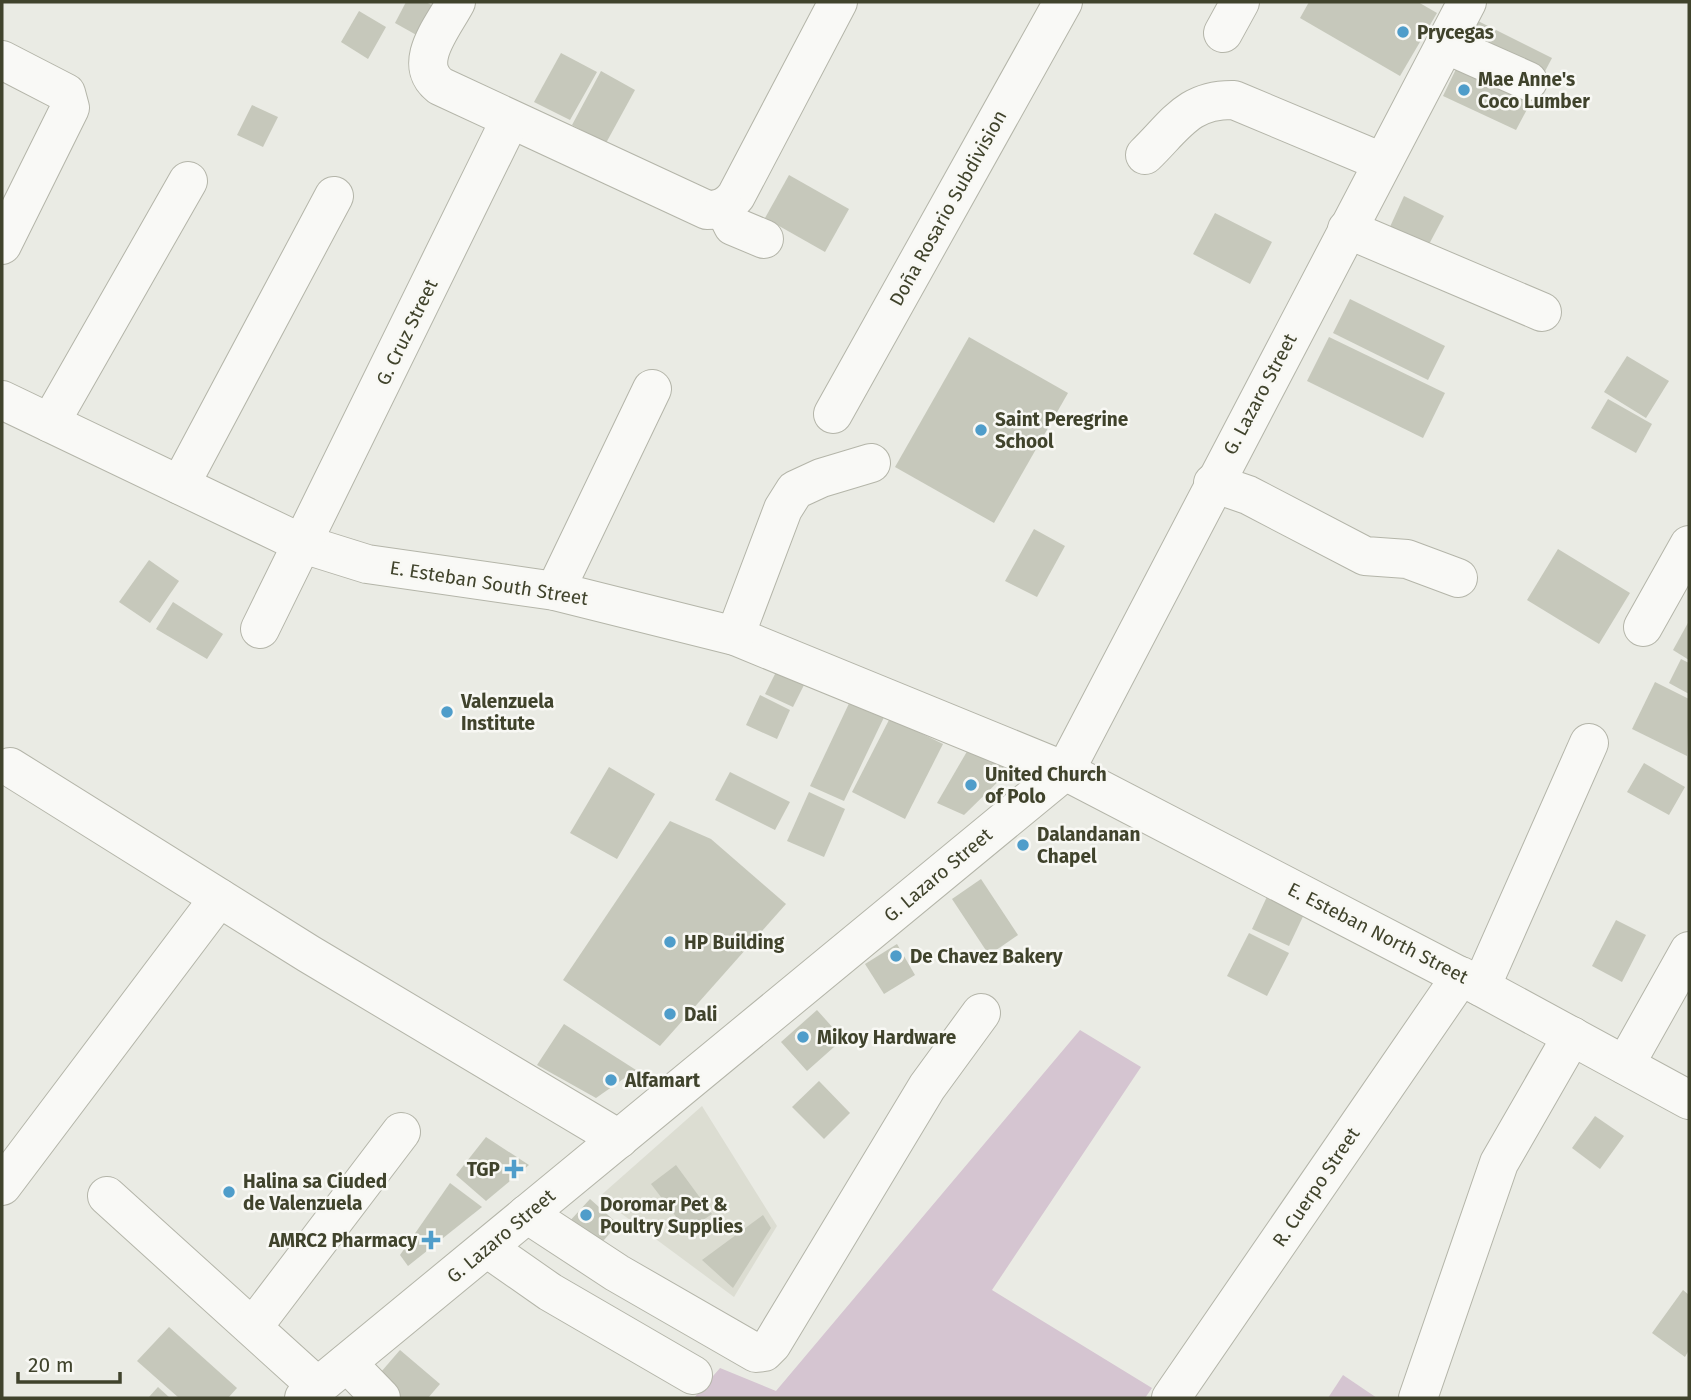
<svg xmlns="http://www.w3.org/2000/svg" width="1691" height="1400" viewBox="0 0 1691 1400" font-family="'Fira Sans',sans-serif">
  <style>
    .built { fill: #dcddd2 }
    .green { fill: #d5c5d1 }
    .building { fill: #c6c8bb }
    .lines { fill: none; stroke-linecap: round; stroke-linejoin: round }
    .minor-casing { stroke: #b4b5a9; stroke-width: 40 }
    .minor { stroke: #f9f9f6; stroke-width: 38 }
    .poi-dot { fill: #4f9dca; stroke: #f8f8f4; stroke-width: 2.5 }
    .labels { text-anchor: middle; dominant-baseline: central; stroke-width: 5; stroke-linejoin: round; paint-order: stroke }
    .poi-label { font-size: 19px; font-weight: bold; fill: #40432c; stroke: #f8f8f4; text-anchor: start }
    .street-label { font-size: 19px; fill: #40432c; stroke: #f8f8f4 }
  </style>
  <rect width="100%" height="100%" fill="#eaebe4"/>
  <polygon class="built" points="702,1106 777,1226 734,1297 599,1197"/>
  <g class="green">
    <polygon points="1080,1030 1141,1067 992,1290 1152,1388 1145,1398 694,1398 720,1368 776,1391"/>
    <polygon points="1343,1375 1377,1398 1328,1398"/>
  </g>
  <g class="building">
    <polygon points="406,2 426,2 437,8 420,37 395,23"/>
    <polygon points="1309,2 1418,2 1437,13 1400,76 1300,18"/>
    <polygon points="359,11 386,27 368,59 341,42"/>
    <polygon points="1478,21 1552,58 1542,77 1469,39"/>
    <polygon points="561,53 597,72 570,120 534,102"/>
    <polygon points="1457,67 1531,102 1516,130 1443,96"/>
    <polygon points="601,71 635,90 606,143 572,125"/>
    <polygon points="252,105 278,117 263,147 237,135"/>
    <polygon points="789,175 849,209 825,252 765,218"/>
    <polygon points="1404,196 1444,216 1427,248 1389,229"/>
    <polygon points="1215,213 1272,242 1250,284 1193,254"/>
    <polygon points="1350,299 1445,346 1428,380 1333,333"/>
    <polygon points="969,337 1068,393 994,523 895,467"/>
    <polygon points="1329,337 1445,393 1423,438 1307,381"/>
    <polygon points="1627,356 1669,381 1646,418 1604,392"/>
    <polygon points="1608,399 1652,424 1636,453 1591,428"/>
    <polygon points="1034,529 1065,546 1037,597 1005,581"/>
    <polygon points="1558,549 1630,593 1599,644 1527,600"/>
    <polygon points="149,560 179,581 150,623 119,602"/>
    <polygon points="173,602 223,634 207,659 156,629"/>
    <polygon points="1689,621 1689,660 1673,650"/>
    <polygon points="1681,659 1689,663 1689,694 1669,683"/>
    <polygon points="780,664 808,677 793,707 765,694"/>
    <polygon points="1655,682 1689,699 1687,756 1632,729"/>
    <polygon points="760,695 790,710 777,739 746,725"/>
    <polygon points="853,695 887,711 844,801 810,786"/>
    <polygon points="890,718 943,744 905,819 852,792"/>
    <polygon points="969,748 1012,768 964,815 937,803"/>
    <polygon points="1644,763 1685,787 1669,815 1627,792"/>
    <polygon points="609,767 655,794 617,859 570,833"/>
    <polygon points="730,772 790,802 775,830 715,800"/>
    <polygon points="809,792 845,809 824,857 787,841"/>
    <polygon points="670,821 711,839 786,904 660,1046 563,980"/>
    <polygon points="981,879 1018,935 989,955 952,899"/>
    <polygon points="1271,888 1308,906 1289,946 1252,929"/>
    <polygon points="1616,920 1646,935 1622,982 1592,966"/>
    <polygon points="1249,933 1289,953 1267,996 1227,976"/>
    <polygon points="897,944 915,975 884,994 865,964"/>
    <polygon points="817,1010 843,1039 807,1071 781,1042"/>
    <polygon points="564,1024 636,1070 596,1098 537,1065"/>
    <polygon points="819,1081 850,1113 824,1139 792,1107"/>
    <polygon points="1595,1116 1624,1136 1600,1169 1572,1148"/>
    <polygon points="486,1137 529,1165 486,1201 456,1175"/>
    <polygon points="676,1165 712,1214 687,1231 651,1184"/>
    <polygon points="450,1183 482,1207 408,1266 400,1255"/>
    <polygon points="590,1199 618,1224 597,1248 568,1223"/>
    <polygon points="763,1215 771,1228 733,1288 702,1260"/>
    <polygon points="1683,1290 1689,1295 1689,1350 1685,1357 1652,1333"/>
    <polygon points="169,1327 237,1388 228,1398 179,1398 137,1361"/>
    <polygon points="400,1350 440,1384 428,1398 398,1398 375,1379"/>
    <polygon points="158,1387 170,1398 148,1398"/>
  </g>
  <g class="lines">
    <g class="minor-casing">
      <g id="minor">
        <path d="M456,2c-13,25 -45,61 -16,84l267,124c14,0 21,-4 29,-14l102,-194"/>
        <polyline points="1223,33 1240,2"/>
        <polyline points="1445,44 1528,81"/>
        <polyline points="2,60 66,93 70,108 2,245"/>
        <path d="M1145,155c31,-30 43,-56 89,-55l148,62"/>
        <polyline points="724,208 733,226 764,239"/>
        <polyline points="1347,229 1542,312"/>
        <polyline points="2,400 303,544 367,564 555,591 735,636 1065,771 1481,987 1689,1100"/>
        <polyline points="833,414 1063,2"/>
        <polyline points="50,423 188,181"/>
        <polyline points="1213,483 1248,495 1365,556 1407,559 1458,578"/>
        <polyline points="180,485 334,196"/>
        <polyline points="555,591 652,389"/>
        <polyline points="1643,627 1689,545"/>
        <polyline points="260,629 510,120"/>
        <polyline points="735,636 783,509 795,490 821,478 871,463"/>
        <polyline points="10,767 309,954 619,1139"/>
        <polyline points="1481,987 1589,743"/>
        <polyline points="1625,1065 1689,951"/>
        <polyline points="2,1186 219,898"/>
        <polyline points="107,1196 318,1387"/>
        <polyline points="527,1214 617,1273 756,1353 764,1352 772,1344 927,1087 981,1013"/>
        <polyline points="487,1248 550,1292 693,1375"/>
        <polyline points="253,1327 401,1132"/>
        <polyline points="347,1363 381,1398"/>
        <polyline points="304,1398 1065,771 1467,2"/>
        <polyline points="1171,1398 1461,976"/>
        <polyline points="1418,1398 1499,1163 1572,1036"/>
      </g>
    </g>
    <use href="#minor" class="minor"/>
  </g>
  <g class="poi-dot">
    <circle cx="1403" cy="32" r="7"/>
    <circle cx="1464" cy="90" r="7"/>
    <circle cx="981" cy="430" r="7"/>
    <circle cx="447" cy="712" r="7"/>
    <circle cx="971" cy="785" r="7"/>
    <circle cx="1023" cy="845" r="7"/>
    <circle cx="670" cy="942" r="7"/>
    <circle cx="896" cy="956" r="7"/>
    <circle cx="670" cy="1014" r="7"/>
    <circle cx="803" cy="1037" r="7"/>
    <circle cx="611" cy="1080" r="7"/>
    <path d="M510.5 1158.5h7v7h7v7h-7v7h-7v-7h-7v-7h7z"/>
    <circle cx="229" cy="1192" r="7"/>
    <circle cx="586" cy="1215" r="7"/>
    <path d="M427.5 1229.5h7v7h7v7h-7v7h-7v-7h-7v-7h7z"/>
  </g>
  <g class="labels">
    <g class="poi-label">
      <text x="1417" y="32">Prycegas</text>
      <text x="1478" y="79">Mae Anne's<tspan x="1478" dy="22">Coco Lumber</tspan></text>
      <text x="995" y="419">Saint Peregrine<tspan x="995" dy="22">School</tspan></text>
      <text x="461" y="701">Valenzuela<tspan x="461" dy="22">Institute</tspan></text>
      <text x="985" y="774">United Church<tspan x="985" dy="22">of Polo</tspan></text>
      <text x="1037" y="834">Dalandanan<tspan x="1037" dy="22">Chapel</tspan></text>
      <text x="684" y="942">HP Building</text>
      <text x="910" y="956">De Chavez Bakery</text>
      <text x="684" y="1014">Dali</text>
      <text x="817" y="1037">Mikoy Hardware</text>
      <text x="625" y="1080">Alfamart</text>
      <text x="500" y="1169" text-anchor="end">TGP</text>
      <text x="243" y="1181">Halina sa Ciuded<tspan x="243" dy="22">de Valenzuela</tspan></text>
      <text x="600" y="1204">Doromar Pet &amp;<tspan x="600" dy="22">Poultry Supplies</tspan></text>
      <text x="417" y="1240" text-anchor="end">AMRC2 Pharmacy</text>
    </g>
    <g class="street-label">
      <text transform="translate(948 208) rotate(-61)">Doña Rosario Subdivision</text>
      <text transform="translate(407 332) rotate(-64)">G. Cruz Street</text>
      <text transform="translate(1260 394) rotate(-62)">G. Lazaro Street</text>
      <text transform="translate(489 583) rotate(9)">E. Esteban South Street</text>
      <text transform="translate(938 875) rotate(-40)">G. Lazaro Street</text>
      <text transform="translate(1378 933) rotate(27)">E. Esteban North Street</text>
      <text transform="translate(1316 1187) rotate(-56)">R. Cuerpo Street</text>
      <text transform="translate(501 1236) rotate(-40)">G. Lazaro Street</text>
    </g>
  </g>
  <rect width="1691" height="1400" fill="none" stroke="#40432c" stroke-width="7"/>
  <path d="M18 1372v10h102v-10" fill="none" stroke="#40432c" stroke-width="3.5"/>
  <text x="28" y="1372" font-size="21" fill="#40432c" stroke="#f8f8f4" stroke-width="5" paint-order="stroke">20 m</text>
</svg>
